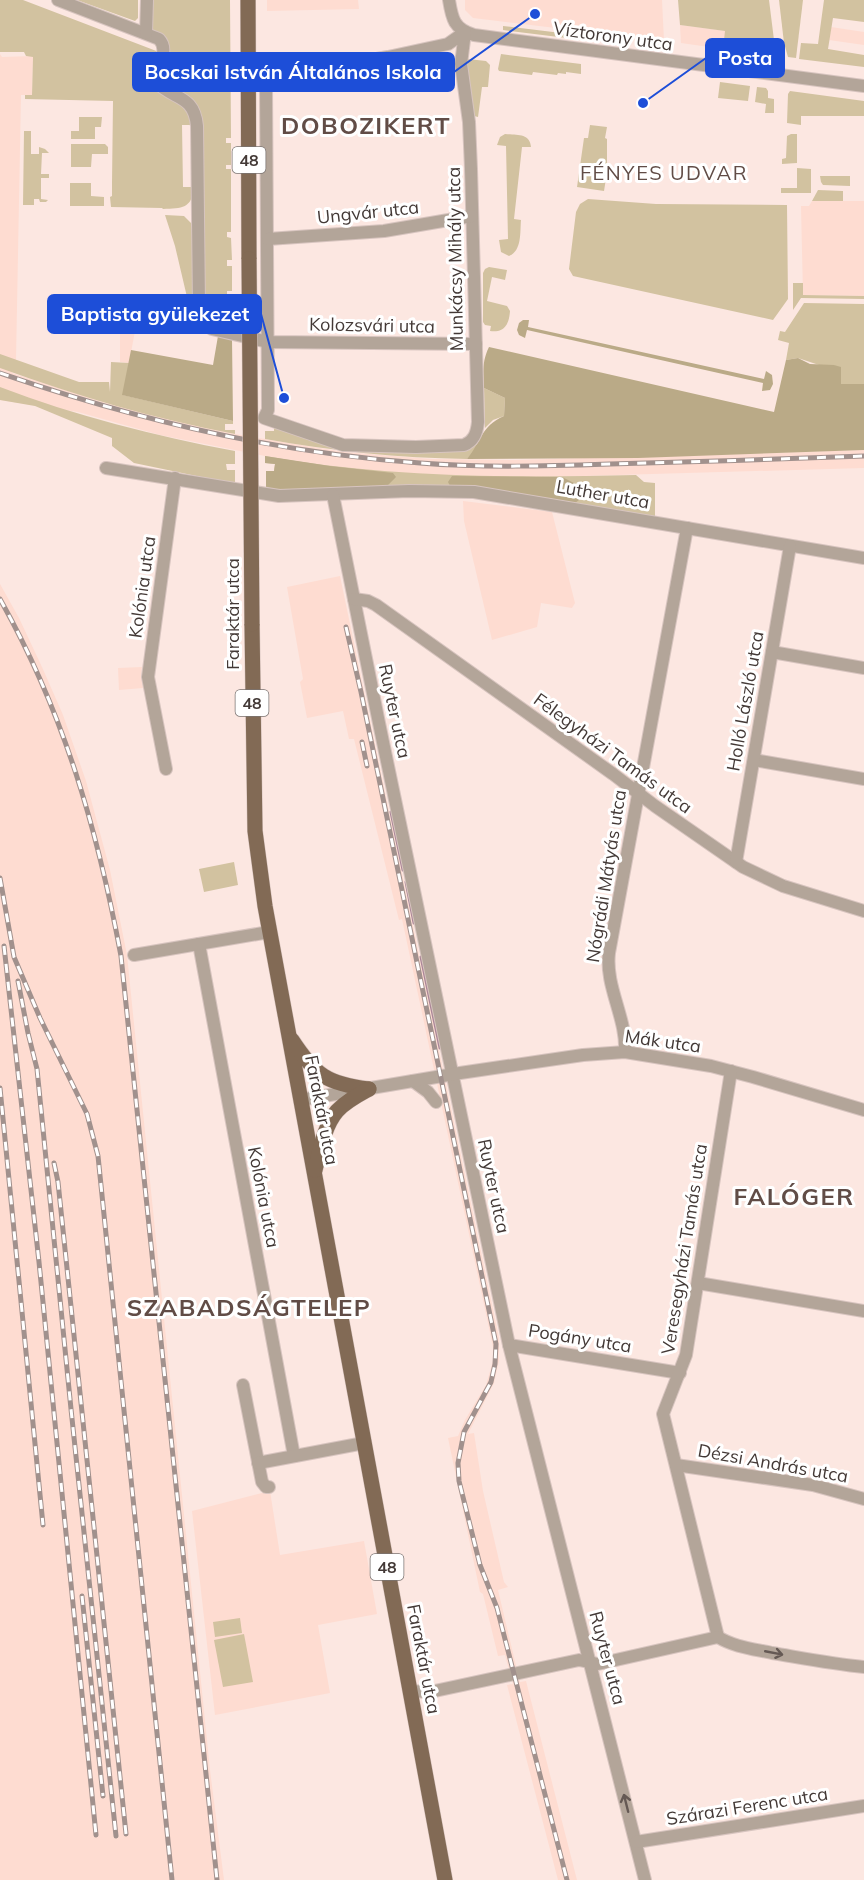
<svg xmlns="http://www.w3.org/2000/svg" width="864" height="1880" viewBox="0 0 864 1880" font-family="Mulish,sans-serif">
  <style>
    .built { fill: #fedcd1 }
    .green { fill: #d2c2a0 }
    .forest { fill: #baaa87 }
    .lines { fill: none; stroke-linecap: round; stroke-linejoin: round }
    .stream { stroke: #ab8697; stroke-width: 3 }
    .street-casing { stroke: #d7c4bf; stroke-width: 14 }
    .primary-casing { stroke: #d7c4bf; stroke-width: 16 }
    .street { stroke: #b3a599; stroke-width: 12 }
    .primary { stroke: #826a55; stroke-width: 15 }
    .rail-casing { stroke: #a1918d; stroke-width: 5 }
    .rail { stroke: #fff; stroke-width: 3; stroke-dasharray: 9; stroke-linecap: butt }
    .primary-bridge-casing { stroke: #d7c4bf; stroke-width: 16; stroke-linecap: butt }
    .primary-bridge { stroke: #826a55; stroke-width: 15 }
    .oneway { stroke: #655954 }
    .labels { text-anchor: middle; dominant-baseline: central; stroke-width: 6; stroke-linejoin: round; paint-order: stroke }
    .shield { fill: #fff; stroke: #7b7472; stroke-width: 1.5 }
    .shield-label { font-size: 16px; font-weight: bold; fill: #433936 }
    .street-label { font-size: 18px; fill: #433936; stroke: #fff }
    .neighbourhood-label { font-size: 20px; letter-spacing: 1.5px; fill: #614c46; stroke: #fff }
    .district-label { font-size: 24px; font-weight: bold; letter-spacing: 1.5px; fill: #614c46; stroke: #fff }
    .leader { fill: none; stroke: #1d4ed8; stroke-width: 2 }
    .callout-dot { fill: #1d4ed8; stroke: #fff; stroke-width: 2 }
    .callout { fill: #1d4ed8; stroke: #1d4ed8; stroke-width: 2 }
    .callout-label { font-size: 20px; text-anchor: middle; font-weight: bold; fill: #fff }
  </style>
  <rect width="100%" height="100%" fill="#fce7e1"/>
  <g class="built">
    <polygon points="267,0 358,0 359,9 267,11"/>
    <polygon points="465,0 662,0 664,41 473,18 465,10"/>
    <polygon points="680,25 726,31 723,49 681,43"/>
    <polygon points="831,27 864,32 864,45 829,40"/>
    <polygon points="0,54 2,57 33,56 32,95 21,95 16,360 12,373 106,403 185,423 235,434 344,452 432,459 515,460 864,450 864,468 514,478 393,473 330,466 265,456 160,435 78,412 0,400"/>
    <polygon points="812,201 864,201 864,296 803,295 801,206 809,206"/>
    <polygon points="120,315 138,315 129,363 120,362"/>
    <polygon points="463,501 552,512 575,603 572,608 541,603 537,627 492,640 464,521"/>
    <polygon points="340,576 499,1338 499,1361 494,1383 468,1434 474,1433 483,1491 504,1582 508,1587 498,1590 513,1653 520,1682 526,1681 577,1880 558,1880 507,1685 513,1684 505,1655 498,1656 483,1594 480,1592 448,1438 458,1436 465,1420 486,1385 493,1361 493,1347 402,919 399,920 354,739 349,739 343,711 307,718 300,682 303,679 287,587"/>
    <polygon points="0,584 19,618 42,667 63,715 86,781 110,870 127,955 210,1770 224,1880 0,1880"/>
    <polygon points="142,667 141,677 143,688 119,690 118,668"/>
    <polygon points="270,1491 280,1555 364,1541 377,1614 318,1625 330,1693 215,1715 192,1511"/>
  </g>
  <g class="green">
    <path d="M0,0h23l136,52 -7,20 30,29 12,24h-12l1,62h11c-2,22 -12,21 -31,22l-1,-1 -51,-1 -1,-10 2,-1v-13l1,-82 -88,-2v-4h7l1,-38 -7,-1 -2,-4h-24z"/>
    <polygon points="77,0 138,0 138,18 135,21"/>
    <polygon points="150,0 230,0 231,138 226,138 226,143 231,143 231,165 226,165 226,169 231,169 231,232 227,232 227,237 231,238 232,260 227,260 227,266 232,266 232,291 227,291 227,297 232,297 232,330 219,327 205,316 200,123 160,78 167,55 150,28"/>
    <polygon points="678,0 769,0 775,48 774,55 723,49 725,31 680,25"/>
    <polygon points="779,0 803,0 796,58 788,57 784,43"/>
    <polygon points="824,0 864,0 864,22 833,18 828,49 864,55 864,67 799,59 801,43 818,44"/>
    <polygon points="503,26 602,38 599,42 503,30"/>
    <polygon points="501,54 581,64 581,74 566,72 566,74 558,73 557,75 533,72 532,75 499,71 498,69"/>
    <polygon points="468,59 486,61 490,65 488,87 482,87 478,117 474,116 467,64"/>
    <polygon points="720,82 750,86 748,101 718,98"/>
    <polygon points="757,87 766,88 768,91 768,98 774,99 774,113 765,113 766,104 755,102"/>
    <polygon points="790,91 864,101 864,116 801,116 801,125 787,123 788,94"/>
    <polygon points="79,117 102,117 101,127 95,127 95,139 71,139 71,131 79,131"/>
    <polygon points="590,125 607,127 605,138 607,139 607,172 604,191 577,187 584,138 588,138"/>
    <polygon points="24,131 31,131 31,154 39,154 39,147 45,149 49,153 42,153 41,174 49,174 49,178 41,178 41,199 48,200 46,202 40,202 39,199 34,199 34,205 23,205"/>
    <path d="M505,134c12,1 25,-1 26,13h-9l-8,72 7,1c-1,12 1,31 -12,36l-8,-4 -2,-12 9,-1 -2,-93 -9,-1 3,-8z"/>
    <polygon points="791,134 797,134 797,163 782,164 782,159 786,158 787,136"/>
    <polygon points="71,144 105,144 108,147 108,154 92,154 91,167 71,167"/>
    <polygon points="797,168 811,169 811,193 781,193 781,188 797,188"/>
    <polygon points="820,176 850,176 850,186 823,185 821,182"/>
    <polygon points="70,183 91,183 91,196 104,197 104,206 70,206"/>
    <polygon points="818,190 843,191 843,201 812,201"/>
    <polygon points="588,199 656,204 787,205 788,299 773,320 573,276 569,269 576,212 580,204"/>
    <polygon points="165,215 184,216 191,223 207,332 194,333 136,322 138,314 191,314 175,246"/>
    <path d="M489,267l18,3 -2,10 -13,-3 -5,24 20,5 3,5c-1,13 -5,22 -20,20l1,-5 -6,-1 -2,-3v-49l2,-4z"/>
    <polygon points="803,283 803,295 864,296 864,299 801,298 793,310 793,283"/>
    <polygon points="804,303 864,304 864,384 841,384 834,365 819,365 798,358 786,360 789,343 778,340 780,331 785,332"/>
    <path d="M0,354l79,28h30l1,10 1,-30 18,1 -6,32 110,26v3h-8v6h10v4c-80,-15 -158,-38 -235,-66z"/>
    <path d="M0,387c76,29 155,49 235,64v13h-9l1,6h8v14l-101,-21 -22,-17v-8l-77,-32 -35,-6z"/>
    <polygon points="484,388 505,398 504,416 493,420 485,428"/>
    <path d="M274,425l68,23h127l9,-4 -5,9 -6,6c-68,-1 -135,-8 -202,-20v-8h9z"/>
    <path d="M265,456c123,22 247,22 371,19l8,7 11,1v34l-173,-29 -197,4 -19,-21h8l1,-7 -10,-1z"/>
    <polygon points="234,862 238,885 204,892 199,869"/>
    <polygon points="240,1618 242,1633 215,1637 213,1622"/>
    <polygon points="244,1634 253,1682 223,1687 214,1640"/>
  </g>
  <g class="forest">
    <polygon points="523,320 529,320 528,327 764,379 766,371 772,375 773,384 770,390 762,391 763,383 527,330 525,338 519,335 517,330 519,323"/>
    <polygon points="218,336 232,339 233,421 122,395 131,350 213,365"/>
    <path d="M489,347l285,65 12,-52 12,-2 12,6 24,1 7,2v17h23v66l-226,8 -171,1c15,-18 13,-32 37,-43l1,-18 -21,-10c-1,-15 -2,-27 5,-41z"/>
    <polygon points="265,456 330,466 393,473 396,477 386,487 285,492 266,489 266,471 274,471 275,464 265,463"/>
    <polygon points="452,476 562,477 578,485 582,488 583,497 575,503 482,488 450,486 448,482"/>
  </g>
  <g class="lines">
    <g class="stream">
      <polyline points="391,812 403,870"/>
      <polyline points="406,882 414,923"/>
      <polyline points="421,957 440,1048"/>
    </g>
    <g class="street-casing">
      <g id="street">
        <path d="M58,0l101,39c12,13 -5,28 -3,43 17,18 38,12 41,44l2,181 3,13 10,9 56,13 208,2"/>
        <path d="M449,0c3,19 5,29 25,35l390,51"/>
        <path d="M465,32l-4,32 8,58 2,47 7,253c-1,11 -4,19 -14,23l-48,2 -73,-2 -79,-27 4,-8 -2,-325c0,-8 3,-14 11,-16l72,-5 39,-7 60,-13z"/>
        <polyline points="146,33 147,0"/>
        <polyline points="268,239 384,231 472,216"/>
        <polyline points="106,468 279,496 409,491 474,492 864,558"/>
        <polyline points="333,495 379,723 509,1345 645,1880"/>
        <polyline points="354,599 368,601 376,605 613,774 655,806 743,867 783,886 864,911"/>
        <polyline points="772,652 864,668"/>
        <polyline points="754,760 864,779"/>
        <polyline points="166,769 148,677 175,478"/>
        <polyline points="736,862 790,546"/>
        <polyline points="199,944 294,1456"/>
        <polyline points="134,955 269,932"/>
        <path d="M625,1052c2,-34 -20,-65 -16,-99l78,-425"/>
        <polyline points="413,1081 428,1092 436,1102"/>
        <polyline points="300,1100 460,1073 583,1055 625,1052 711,1066 753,1077 864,1110"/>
        <polyline points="698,1283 864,1311"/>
        <polyline points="509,1345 680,1373"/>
        <polyline points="243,1385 262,1482 266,1487 269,1487"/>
        <polyline points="258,1463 364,1443"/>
        <polyline points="676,1465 813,1485 864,1499"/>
        <polyline points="718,1637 663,1414 686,1355 731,1071"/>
        <path d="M410,1691l20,1 149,-32 19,4 120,-27c16,10 36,12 54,16 30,5 61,11 92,14"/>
        <polyline points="636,1842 864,1806"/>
      </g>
    </g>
    <g class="primary-casing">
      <g id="primary">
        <polyline points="248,0 249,259"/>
        <polyline points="252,624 255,831 265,906 445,1880"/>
        <path d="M292,1040c23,35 35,44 77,49"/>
        <path d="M315,1170c5,-19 9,-44 22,-59 9,-10 21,-16 32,-22"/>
      </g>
    </g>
    <use href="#street" class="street"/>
    <use href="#primary" class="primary"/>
    <g class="rail-casing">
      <g id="rail">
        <path d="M0,373c137,47 275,80 420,90 63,5 127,3 190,1 85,-2 169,-5 254,-8"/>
        <path d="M0,599c64,114 97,229 121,357l96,924"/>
        <polyline points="346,627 361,692 496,1344 495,1364 491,1382 464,1432 458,1463 459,1481 480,1565 497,1608 567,1880"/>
        <polyline points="362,742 367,766"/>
        <polyline points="0,878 14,957 40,1018 87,1114 98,1156 172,1880"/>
        <polyline points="4,946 39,1262 96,1835"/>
        <polyline points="18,981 28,1033 37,1069 71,1409 116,1836"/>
        <polyline points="0,1088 43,1525"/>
        <polyline points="54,1163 58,1182 126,1834"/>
        <polyline points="82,1596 103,1796"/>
      </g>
    </g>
    <use href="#rail" class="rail"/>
    <g class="primary-bridge-casing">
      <polyline id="primary-bridge" points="249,259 252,624"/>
    </g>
    <use href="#primary-bridge" class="primary-bridge"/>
  </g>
  <defs><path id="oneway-shaft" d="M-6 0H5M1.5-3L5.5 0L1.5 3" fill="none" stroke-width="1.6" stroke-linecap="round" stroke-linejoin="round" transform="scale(1.5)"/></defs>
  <g class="oneway">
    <use href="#oneway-shaft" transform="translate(774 1653) rotate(11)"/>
    <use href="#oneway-shaft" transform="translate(626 1803) rotate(-104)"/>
  </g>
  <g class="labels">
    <g class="shield">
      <rect x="232.5" y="147" width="33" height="26" rx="4.5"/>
      <rect x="235.5" y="690" width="33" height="26" rx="4.5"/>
      <rect x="370.5" y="1554" width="33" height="26" rx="4.5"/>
    </g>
    <g class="shield-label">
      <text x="249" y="160">48</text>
      <text x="252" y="703">48</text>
      <text x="387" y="1567">48</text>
    </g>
    <g class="street-label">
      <text transform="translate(613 36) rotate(8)">Víztorony utca</text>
      <text transform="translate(368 212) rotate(-6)">Ungvár utca</text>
      <text transform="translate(455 259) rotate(-91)">Munkácsy Mihály utca</text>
      <text transform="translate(372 325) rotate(1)">Kolozsvári utca</text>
      <text transform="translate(603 494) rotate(10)">Luther utca</text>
      <text transform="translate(142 587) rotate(-82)">Kolónia utca</text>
      <text transform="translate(232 614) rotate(-90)">Faraktár utca</text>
      <text transform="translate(745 701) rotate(-80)">Holló László utca</text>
      <text transform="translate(395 711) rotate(78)">Ruyter utca</text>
      <text transform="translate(613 753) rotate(36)">Félegyházi Tamás utca</text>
      <text transform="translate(606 876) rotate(-81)">Nógrádi Mátyás utca</text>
      <text transform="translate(663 1041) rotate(8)">Mák utca</text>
      <text transform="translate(322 1110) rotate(79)">Faraktár utca</text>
      <text transform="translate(494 1186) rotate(78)">Ruyter utca</text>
      <text transform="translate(264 1197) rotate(79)">Kolónia utca</text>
      <text transform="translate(684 1249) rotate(-81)">Veresegyházi Tamás utca</text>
      <text transform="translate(580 1338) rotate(9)">Pogány utca</text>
      <text transform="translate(773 1463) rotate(10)">Dézsi András utca</text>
      <text transform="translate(608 1658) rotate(75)">Ruyter utca</text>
      <text transform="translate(424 1659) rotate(79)">Faraktár utca</text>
      <text transform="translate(747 1806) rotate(-9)">Szárazi Ferenc utca</text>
    </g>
    <g class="neighbourhood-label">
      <text x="664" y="172">FÉNYES UDVAR</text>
    </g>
    <g class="district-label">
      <text x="366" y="125">DOBOZIKERT</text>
      <text x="794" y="1196">FALÓGER</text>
      <text x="249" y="1307">SZABADSÁGTELEP</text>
    </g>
  </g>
  <path class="leader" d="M643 103L706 58M535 14L454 72M284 398L261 314"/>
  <g class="callout-dot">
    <circle cx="643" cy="103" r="6"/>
    <circle cx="535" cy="14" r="6"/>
    <circle cx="284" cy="398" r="6"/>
  </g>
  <g class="callout">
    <rect x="706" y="39" width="78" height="38" rx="6"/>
    <rect x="133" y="53" width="321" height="38" rx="6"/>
    <rect x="48" y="295" width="213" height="38" rx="6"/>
  </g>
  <g class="callout-label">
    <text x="745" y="65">Posta</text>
    <text x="293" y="79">Bocskai István Általános Iskola</text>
    <text x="155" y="321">Baptista gyülekezet</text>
  </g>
</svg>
